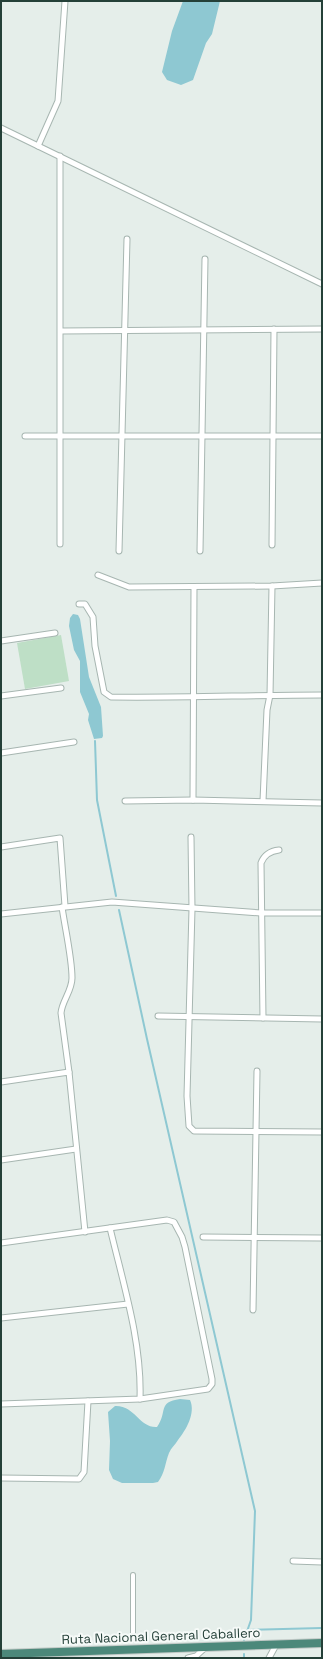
<svg xmlns="http://www.w3.org/2000/svg" width="323" height="1659" viewBox="0 0 323 1659" font-family="'Space Grotesk',sans-serif">
  <style>
    .green { fill: #bedfc6 }
    .water { fill: #8ec8d2 }
    .lines { fill: none; stroke-linecap: round; stroke-linejoin: round }
    .stream { stroke: #8ec8d2; stroke-width: 2 }
    .pedestrian-casing { stroke: #a7b6b1; stroke-width: 6 }
    .minor-casing { stroke: #a7b6b1; stroke-width: 7 }
    .trunk-casing { stroke: #c2cac7; stroke-width: 10 }
    .pedestrian { stroke: #fff; stroke-width: 4 }
    .minor { stroke: #fff; stroke-width: 5 }
    .trunk { stroke: #4c887a; stroke-width: 8 }
    .labels { text-anchor: middle; dominant-baseline: central; stroke-width: 4; stroke-linejoin: round; paint-order: stroke }
    .street-label { font-size: 13px; fill: #244038; stroke: #f6faf8 }
  </style>
  <rect width="100%" height="100%" fill="#e5eeea"/>
  <polygon class="green" points="61,635 69,681 25,689 17,643"/>
  <g class="water">
    <polygon points="183,1 220,1 212,34 206,43 193,80 181,85 167,80 162,72 172,31"/>
    <polygon points="73,614 78,615 80,619 89,677 101,707 103,736 102,738 94,739 88,720 89,714 80,692 80,661 74,650 69,626 70,618"/>
    <path d="M180,1399l10,1c6,13 -4,30 -12,40 -3,5 -7,8 -9,13 -4,10 -4,20 -11,29l-5,1h-31l-9,-4 -4,-9 1,-29 -2,-29 7,-6c20,-1 24,22 42,21 11,-15 0,-25 23,-28z"/>
  </g>
  <g class="lines">
    <g class="stream">
      <polyline points="95,741 97,800 116,896"/>
      <polyline points="119,910 147,1039 255,1511 251,1620 244,1640"/>
      <polyline points="248,1630 322,1628"/>
      <polyline points="244,1658 244,1654"/>
    </g>
    <g class="pedestrian-casing">
      <polyline id="pedestrian" points="118,1639 133,1639 133,1575"/>
    </g>
    <g class="minor-casing">
      <g id="minor">
        <polyline points="1,128 322,284"/>
        <polyline points="38,146 58,101 65,1"/>
        <polyline points="60,156 60,544"/>
        <polyline points="61,331 322,329"/>
        <polyline points="25,436 322,436"/>
        <polyline points="272,545 274,329"/>
        <polyline points="119,551 127,239"/>
        <polyline points="200,551 205,259"/>
        <polyline points="98,575 129,587 272,586 322,583"/>
        <path d="M79,604h6l8,13 2,29 9,46 7,5c70,1 141,-2 211,-2"/>
        <polyline points="1,641 55,633"/>
        <polyline points="1,696 61,688"/>
        <polyline points="1,753 74,742"/>
        <polyline points="193,800 194,587"/>
        <polyline points="125,801 193,800 322,803"/>
        <polyline points="263,801 267,710 270,695 272,586"/>
        <polyline points="191,837 192,909 187,1096 189,1126 194,1131 322,1132"/>
        <polyline points="1,847 60,838 65,906"/>
        <path d="M62,907c3,21 10,51 10,71 0,13 -10,23 -11,35l8,59"/>
        <polyline points="1,914 112,902 261,913 322,913"/>
        <polyline points="158,1016 322,1019"/>
        <path d="M263,1018l-2,-155c3,-8 9,-12 18,-13"/>
        <polyline points="1,1082 69,1072 85,1232"/>
        <polyline points="1,1160 76,1149"/>
        <path d="M110,1228c13,55 32,114 30,171"/>
        <polyline points="203,1237 322,1238"/>
        <polyline points="1,1243 167,1220 174,1222 182,1237 185,1247 212,1379 212,1384 208,1389 140,1399 1,1404"/>
        <polyline points="253,1310 257,1071"/>
        <polyline points="1,1318 128,1304"/>
        <polyline points="1,1478 79,1479 84,1472 88,1401"/>
        <polyline points="293,1561 322,1562"/>
        <polyline points="188,1658 196,1656 206,1647"/>
        <polyline points="269,1658 276,1645"/>
      </g>
    </g>
    <g class="trunk-casing">
      <polyline id="trunk" points="1,1654 322,1643"/>
    </g>
    <use href="#pedestrian" class="pedestrian"/>
    <use href="#minor" class="minor"/>
    <use href="#trunk" class="trunk"/>
  </g>
  <g class="labels">
    <g class="street-label">
      <text transform="translate(161 1636) rotate(-2)">Ruta Nacional General Caballero</text>
    </g>
  </g>
  <rect width="323" height="1659" fill="none" stroke="#244038" stroke-width="4"/>
</svg>
